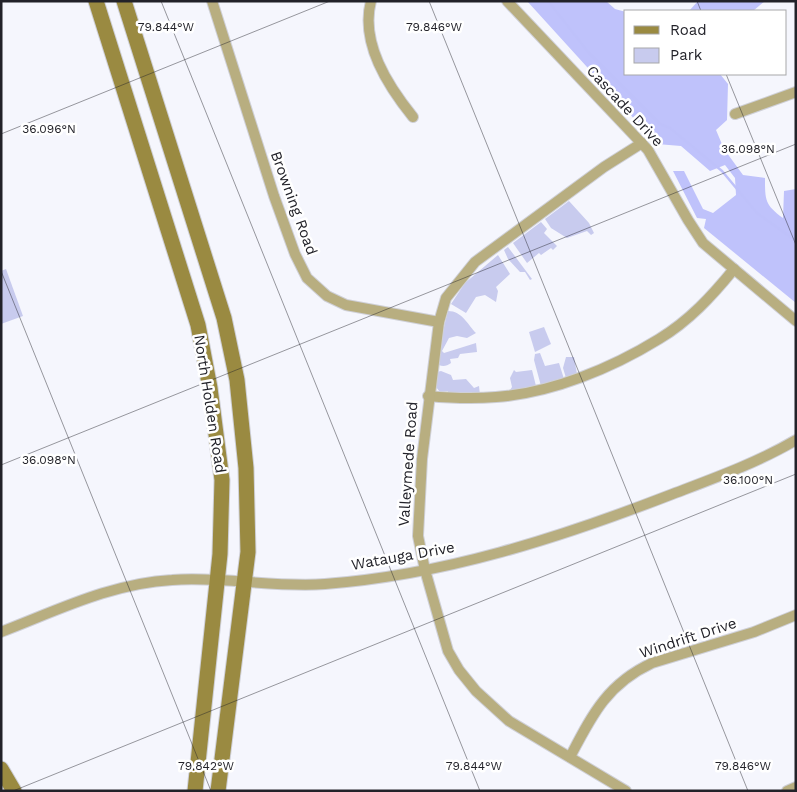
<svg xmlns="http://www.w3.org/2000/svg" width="797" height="792" viewBox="0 0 797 792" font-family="'Work Sans',sans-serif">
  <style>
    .green { fill: #c8cbee }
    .forest { fill: #bfc2fb }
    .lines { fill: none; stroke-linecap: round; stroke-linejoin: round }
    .stream { stroke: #bec1fa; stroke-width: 2.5 }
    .street-casing { stroke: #cfd0d7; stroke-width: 12 }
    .secondary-casing { stroke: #cfd0d7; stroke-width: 17 }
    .street { stroke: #b8ae80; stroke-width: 10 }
    .secondary { stroke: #9a8a41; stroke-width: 15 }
    .ticks { fill: none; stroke: #222229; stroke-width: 1; stroke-opacity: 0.45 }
    .labels { text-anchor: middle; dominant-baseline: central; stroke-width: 5; stroke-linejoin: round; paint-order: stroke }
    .street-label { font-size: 15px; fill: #222229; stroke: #fff }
    .ticks-label { font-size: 12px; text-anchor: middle; fill: #222229; stroke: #fff; stroke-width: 5; stroke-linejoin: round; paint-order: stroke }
  </style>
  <rect width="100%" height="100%" fill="#f5f6fd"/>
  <g class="green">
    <polygon points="569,201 589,223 594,233 591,235 587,231 567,238 551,228 545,219"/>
    <polygon points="541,222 547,229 544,233 557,246 553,250 551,248 541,255 539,253 527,263 513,243"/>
    <polygon points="508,247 532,279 530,280 525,272 520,272 508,259 504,250"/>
    <polygon points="498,255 510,274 496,287 498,291 496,302 485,295 476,297 466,313 451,304 465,283"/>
    <polygon points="6,269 23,316 1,324 1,271"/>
    <path d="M448,311c14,0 20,14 28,22l-9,5 -10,-2 -8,2 -7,13 2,2 32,-10 1,9 -17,2 -2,4 -8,1 1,4c-4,3 -8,4 -12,2 1,-19 4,-36 9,-54z"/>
    <polygon points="544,327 551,344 535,352 529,332"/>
    <polygon points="540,353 545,366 559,363 564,379 541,386 534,360 535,354"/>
    <polygon points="566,357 574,357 577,374 566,378 563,368"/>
    <polygon points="514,370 516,372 532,370 536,386 508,393 512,387 510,378"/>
    <polygon points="441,371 451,375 453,380 466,379 474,388 479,386 480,395 448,394 448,391 440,392 436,387 437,372"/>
  </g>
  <g class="forest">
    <path d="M527,1h79l9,8 11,3v62h94l8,10 -1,36 -11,10 8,19 19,26 22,3c0,22 0,27 18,40l1,-27 12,-2v114l-92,-75 2,-9 -9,-1 -24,-47h11l19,38 10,4 23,-18 -1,-17 -10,-13 -15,6 -29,-25 -24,-2z"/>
    <polygon points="698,1 765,1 753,11 689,11"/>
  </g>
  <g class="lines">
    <polyline class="stream" points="548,1 589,53 660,124 670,128 722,171 757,213 796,241"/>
    <g class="street-casing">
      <g id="street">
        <polyline points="212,1 274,196 295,254 307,278 327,296 346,305 439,322"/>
        <path d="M371,1c-11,42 17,85 42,116"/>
        <polyline points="507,1 648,150 688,220 703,243 796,321"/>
        <polyline points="735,114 796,92"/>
        <path d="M428,396c22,2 46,3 68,1 56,-4 116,-29 163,-58 30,-18 53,-43 75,-70"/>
        <path d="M1,632c55,-21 111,-49 171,-52 51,-4 102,8 153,4 119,-9 234,-46 345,-89 42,-16 87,-32 126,-55"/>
        <path d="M570,757c22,-42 37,-73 82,-94l102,-31 42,-17"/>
        <polyline points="626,791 509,721 476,691 459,670 448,651 425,570 418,536 422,459 439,322 446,298 475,262 604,167 642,143"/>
        <polyline points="787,791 796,787"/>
      </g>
    </g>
    <g class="secondary-casing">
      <g id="secondary">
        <polyline points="96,1 198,325 210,388 222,480 220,554 195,791"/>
        <polyline points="124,1 224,318 237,380 246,468 248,552 218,791"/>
        <polyline points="1,769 14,791"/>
      </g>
    </g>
    <use href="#street" class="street"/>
    <use href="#secondary" class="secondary"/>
  </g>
  <path class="ticks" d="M161,1l319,790M429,1l319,790M697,1l4,10M726,74l70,171M1,134l329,-133M1,271l210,520M1,465l795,-321M13,791l783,-317"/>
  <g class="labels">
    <g class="street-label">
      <text transform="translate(625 106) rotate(47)">Cascade Drive</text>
      <text transform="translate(294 203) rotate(70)">Browning Road</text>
      <text transform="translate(210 404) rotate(81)">North Holden Road</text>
      <text transform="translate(408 464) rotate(-86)">Valleymede Road</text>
      <text transform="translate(403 556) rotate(-10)">Watauga Drive</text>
      <text transform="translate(688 638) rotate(-18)">Windrift Drive</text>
    </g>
  </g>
  <g class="ticks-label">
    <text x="166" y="31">79.844°W</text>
    <text x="434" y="31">79.846°W</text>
    <text x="49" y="133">36.096°N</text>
    <text x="748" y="153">36.098°N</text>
    <text x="49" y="464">36.098°N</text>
    <text x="748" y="484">36.100°N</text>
    <text x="206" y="770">79.842°W</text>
    <text x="474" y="770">79.844°W</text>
    <text x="743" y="770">79.846°W</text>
  </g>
  <rect width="797" height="792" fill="none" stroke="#222229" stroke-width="5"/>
  <rect x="624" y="10" width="162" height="65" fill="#ffffff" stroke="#a7a7a9"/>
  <rect x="634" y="26" width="25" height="8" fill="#9a8a41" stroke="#a7a7a9"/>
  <text x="670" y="35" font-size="15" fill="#222229">Road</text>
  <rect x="634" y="48" width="25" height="15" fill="#c8cbee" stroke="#a7a7a9"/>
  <text x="670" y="60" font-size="15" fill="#222229">Park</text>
</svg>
